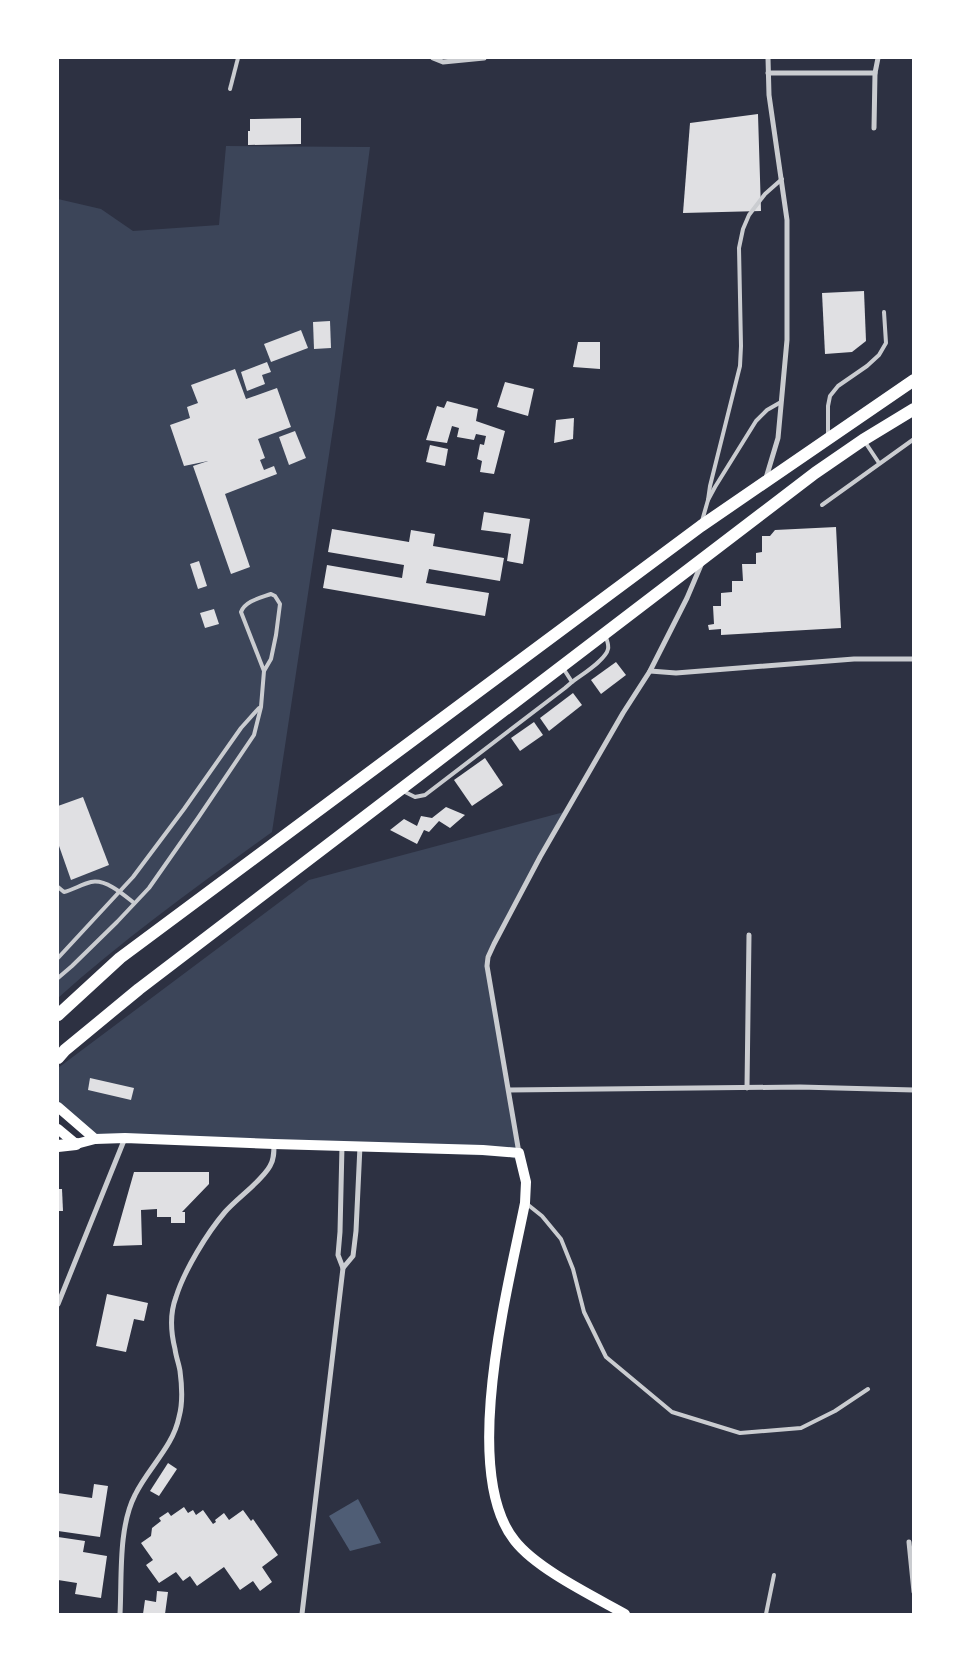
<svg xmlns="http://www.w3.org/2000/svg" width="971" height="1672" viewBox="0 0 971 1672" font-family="'Playfair Display',serif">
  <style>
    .green { fill: #3c4559 }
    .water { fill: #4f5d75 }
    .building { fill: #e0e0e3 }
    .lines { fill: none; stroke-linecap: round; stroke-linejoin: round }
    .service { stroke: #caccd0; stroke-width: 4 }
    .minor { stroke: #caccd0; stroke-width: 5 }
    .secondary { stroke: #fff; stroke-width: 10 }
    .primary { stroke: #fff; stroke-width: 12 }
  </style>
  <rect width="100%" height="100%" fill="#2d3142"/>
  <g class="green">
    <path d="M226,146l144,1 -35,268 -63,417c-73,53 -147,106 -214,166v-799l43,10 32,22 86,-6z"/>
    <polygon points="564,812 537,857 485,957 485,966 522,1162 510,1157 125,1138 99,1139 58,1106 58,1068 309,880"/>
  </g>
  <polygon class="water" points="358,1499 381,1543 350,1551 329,1516"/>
  <g class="building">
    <polygon points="758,114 761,211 683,213 690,123"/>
    <polygon points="301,118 301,144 248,145 248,131 250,131 250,119"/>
    <polygon points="864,291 866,341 852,352 825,354 822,293"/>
    <polygon points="330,321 331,348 314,349 313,322"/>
    <polygon points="301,330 308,348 271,362 264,344"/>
    <polygon points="578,342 600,342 600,369 573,367"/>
    <polygon points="267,362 271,372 262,375 265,384 247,391 241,372"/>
    <polygon points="235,369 246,399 277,388 291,427 258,439 265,458 260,460 264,470 274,466 277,474 225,494 250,567 231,574 193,466 208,461 184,466 170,425 190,418 187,407 198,403 191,385"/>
    <polygon points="505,382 534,389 528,416 497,407"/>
    <polygon points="447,401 478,409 476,421 505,431 494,474 480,472 482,461 477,459 480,444 484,445 486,436 476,434 474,440 457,437 459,428 452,426 447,443 426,440 437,406 444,408"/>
    <polygon points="574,418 573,439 554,443 556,420"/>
    <polygon points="295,431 306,458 289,465 279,437"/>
    <polygon points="430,445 448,449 445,466 426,462"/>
    <polygon points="484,512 530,519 523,564 507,561 511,534 481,530"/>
    <polygon points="836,527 841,628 721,635 721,629 709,630 708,625 714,624 713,606 721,606 721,593 732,592 732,581 743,581 742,564 756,564 756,553 762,552 762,536 770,536 775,530"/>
    <polygon points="332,529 409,542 411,530 435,534 433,546 504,558 500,581 429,569 426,583 489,593 485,616 323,588 327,565 402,578 404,565 328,552"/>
    <polygon points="199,561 207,586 198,589 190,564"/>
    <polygon points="214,609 219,624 205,628 200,613"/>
    <polygon points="616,662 626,675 601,694 591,680"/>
    <polygon points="573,693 582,705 549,731 540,718"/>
    <polygon points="534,722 543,735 520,751 511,738"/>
    <polygon points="485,758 503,785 472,806 454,780"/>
    <polygon points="83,797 109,865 71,880 58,843 58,806"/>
    <polygon points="446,807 465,815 450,828 439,821 429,832 424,830 417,844 390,830 404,819 417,826 421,816 432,818"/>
    <polygon points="90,1078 134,1088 131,1100 88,1090"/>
    <polygon points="134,1172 209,1172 209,1184 182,1212 185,1212 185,1223 171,1223 171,1217 157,1217 157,1209 141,1210 142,1245 113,1246"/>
    <polygon points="58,1189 62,1189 63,1211 58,1211"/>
    <polygon points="107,1294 148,1303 144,1321 134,1319 126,1352 96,1346"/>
    <polygon points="168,1463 177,1469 159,1496 150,1491"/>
    <polygon points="94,1484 108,1486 100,1537 58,1531 58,1493 92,1498"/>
    <polygon points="184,1507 188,1513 193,1510 196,1515 203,1510 213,1524 216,1522 215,1520 224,1513 229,1520 243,1510 251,1521 253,1519 278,1555 262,1567 272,1582 260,1591 253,1581 240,1590 224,1567 197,1586 190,1576 183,1581 176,1572 159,1583 146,1565 153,1560 141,1543 151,1536 152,1528 161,1521 159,1518 168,1512 171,1516"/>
    <polygon points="58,1537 85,1541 83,1552 107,1556 101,1598 75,1594 77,1583 58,1580"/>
    <polygon points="157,1591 168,1592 165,1614 143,1614 145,1600 156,1602"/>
  </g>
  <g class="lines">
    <g class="service">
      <polyline points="230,89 238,58"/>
      <polyline points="828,436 828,406 830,396 838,386 867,366 879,355 886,343 884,312"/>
      <polyline points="865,442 879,463"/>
      <polyline points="708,500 710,486 740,366 741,346 739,248 743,229 749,215 765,194 782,179"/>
      <polyline points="822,505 914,439"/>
      <polyline points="702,521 708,500 715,487 756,421 767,410 781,402"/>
      <path d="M572,682c9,-7 34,-22 36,-33 1,-4 -1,-8 -2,-12"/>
      <polyline points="403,791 415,797 425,795 565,688 572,682 563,668"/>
      <path d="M58,887l6,5c9,-2 18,-8 27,-10 15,-3 32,12 43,21"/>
      <polyline points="58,958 133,877 184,809 241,728 259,708"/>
      <path d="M58,978l14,-12 45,-44 32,-34 49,-70 56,-83 7,-28 3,-36 7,-12 5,-24 4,-31 -5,-8 -4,-2c-11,4 -26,7 -30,18l23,59"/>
      <polyline points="527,1204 542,1216 561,1239 573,1269 584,1312 606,1357 672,1412 740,1433 801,1428 835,1411 868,1389"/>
      <polyline points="766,1614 774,1575"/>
    </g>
    <g class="minor">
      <polyline points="433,58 443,62 484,58"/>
      <polyline points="768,73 875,73"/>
      <polyline points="874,128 875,73 878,58"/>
      <polyline points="766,478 778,438 787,340 787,220 769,95 768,58"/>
      <polyline points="650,671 676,673 854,659 914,659"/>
      <polyline points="747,1088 749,935"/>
      <polyline points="509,1090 800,1087 914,1090"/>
      <polyline points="519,1153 487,966 488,957 494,944 540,857 623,713 650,671 687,598 701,565"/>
      <polyline points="343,1268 353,1256 356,1231 360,1146"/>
      <polyline points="58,1304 125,1138"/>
      <polyline points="909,1542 914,1592"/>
      <path d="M120,1614c2,-36 -2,-86 15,-119 13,-27 38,-48 44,-78 4,-14 3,-31 1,-46 -1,-7 -4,-14 -5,-22 -4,-16 -5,-36 1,-52 8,-26 31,-64 49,-85 12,-14 37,-31 45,-46 4,-6 4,-14 4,-22"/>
      <polyline points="302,1614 343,1268 338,1255 340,1232 342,1146"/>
    </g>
    <g class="secondary">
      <polyline points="58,1107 95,1139"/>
      <path d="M58,1129l18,15 19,-5 30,-1 149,6 209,6 36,3 7,29 -1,21c-16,81 -66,269 -10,338 22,28 78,55 110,73"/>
    </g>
    <g class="primary">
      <polyline points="58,1015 120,958 701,526 914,380"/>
      <polyline points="58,1058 65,1050 139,989 815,473 863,440 914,409"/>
      <polyline points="58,1146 76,1144"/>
    </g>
  </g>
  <rect width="971" height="1672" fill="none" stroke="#ffffff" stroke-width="118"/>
</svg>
